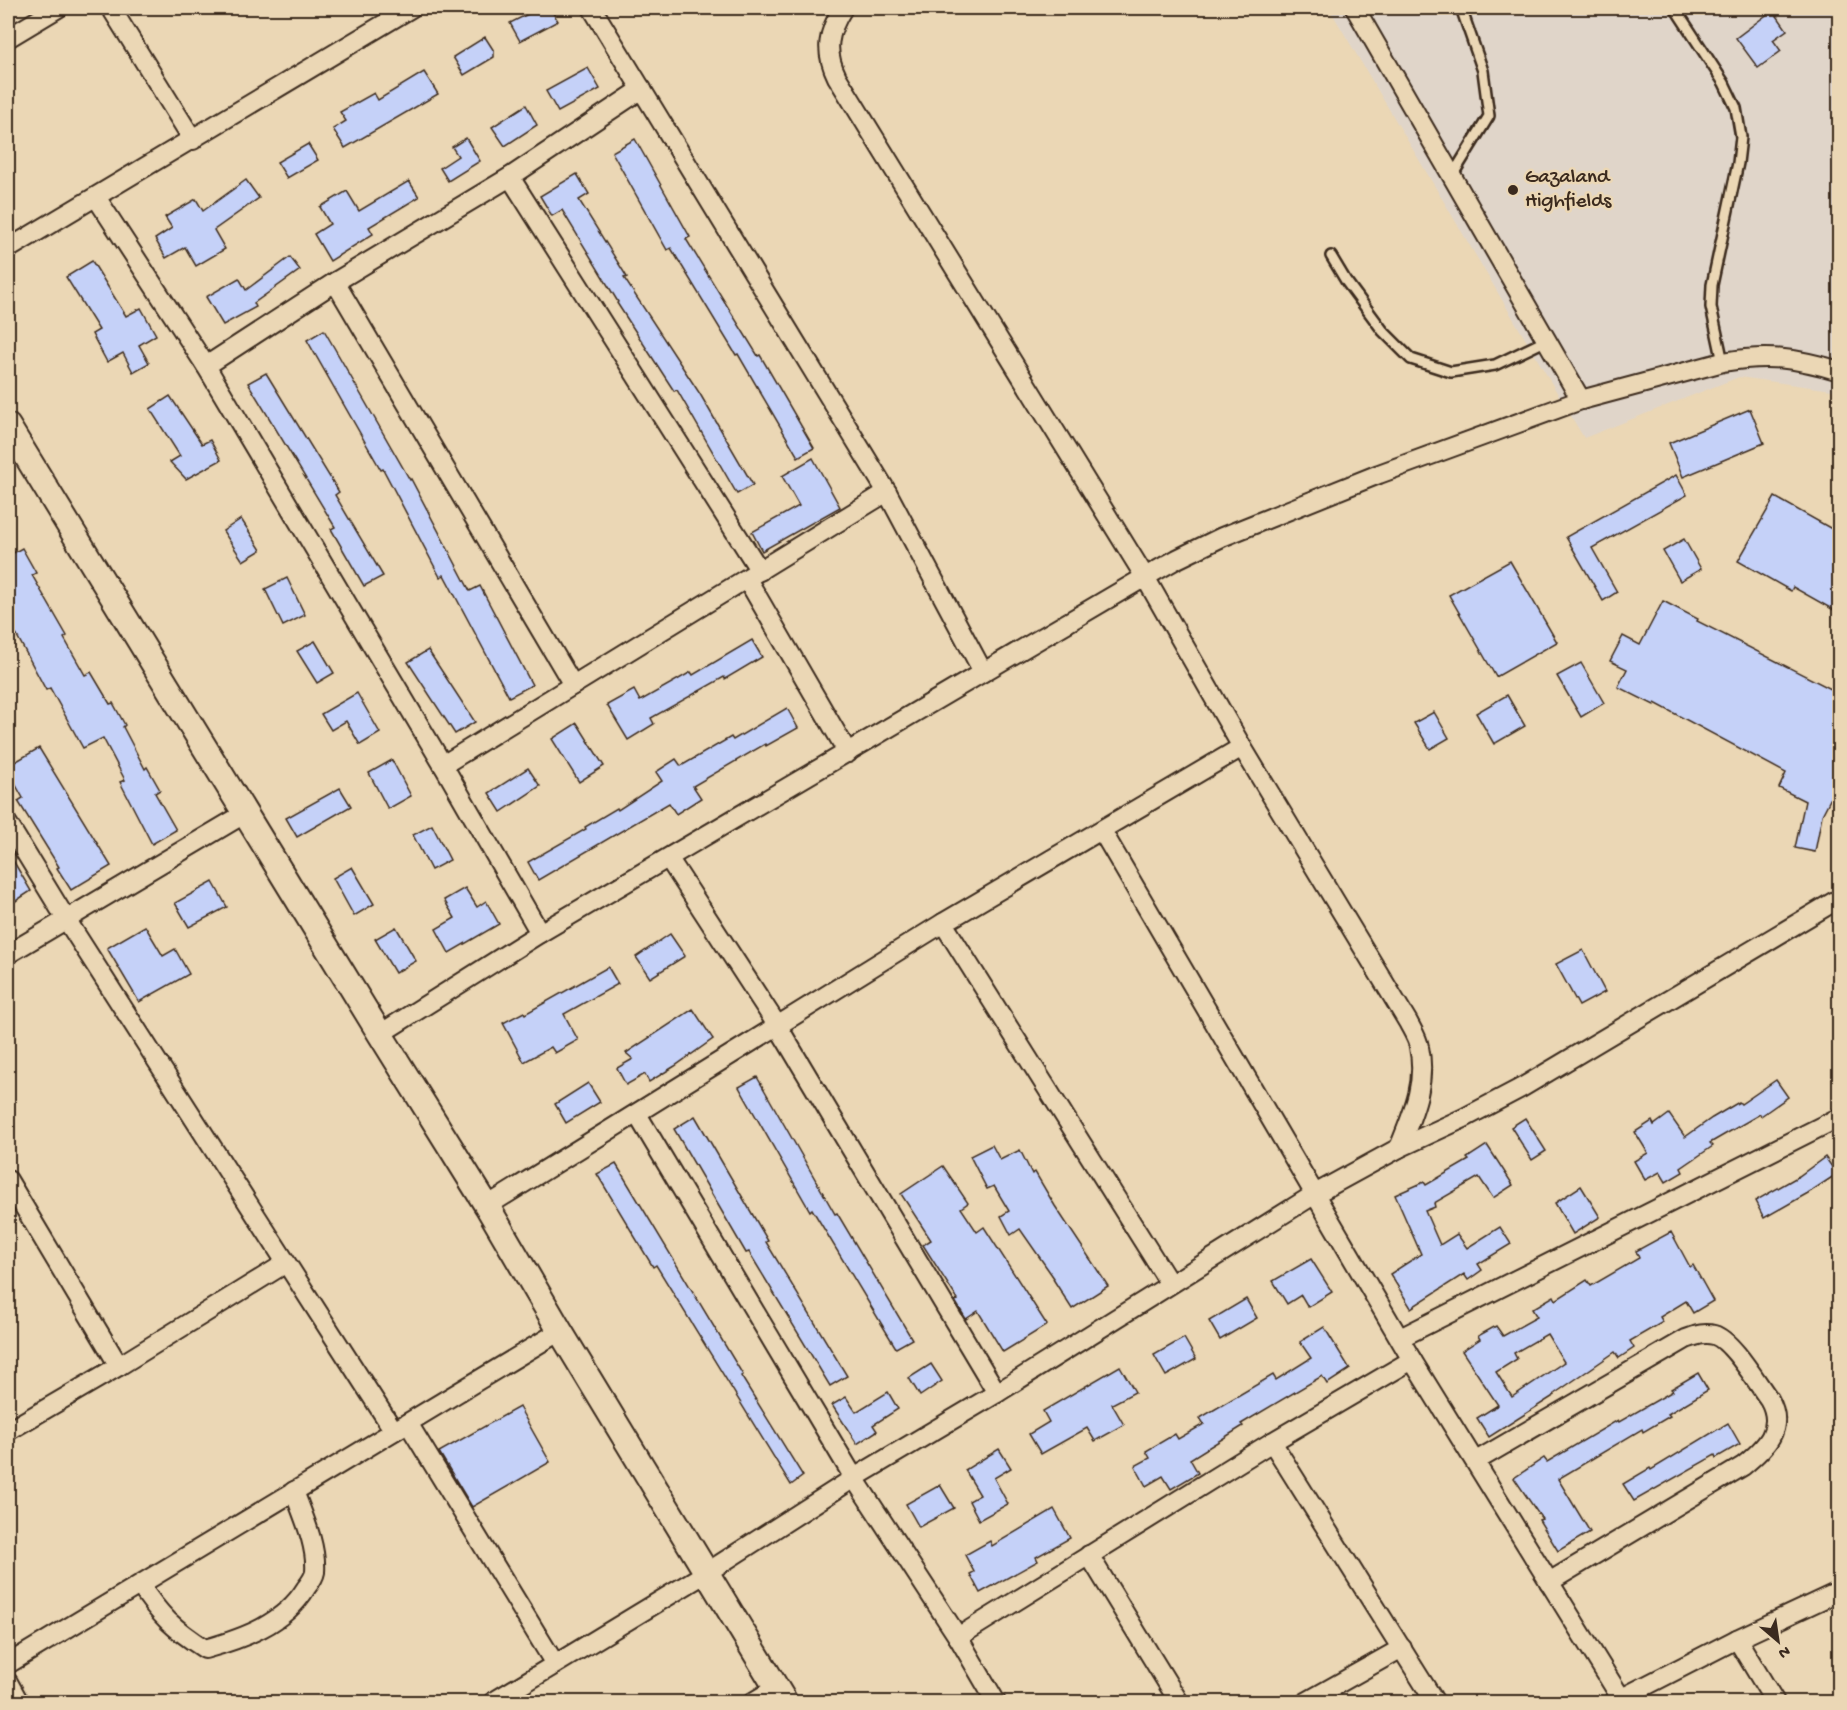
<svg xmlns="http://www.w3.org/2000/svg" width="1847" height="1710" viewBox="0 0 1847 1710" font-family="'Gochi Hand',sans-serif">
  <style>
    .built { fill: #e0d5c9 }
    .building { fill: #c5d1f8; stroke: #3b2a1e; stroke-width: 1.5; fill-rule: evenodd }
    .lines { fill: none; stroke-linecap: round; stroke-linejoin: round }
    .lane-casing { stroke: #3b2a1e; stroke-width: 14 }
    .street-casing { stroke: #3b2a1e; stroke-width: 22 }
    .secondary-casing { stroke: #3b2a1e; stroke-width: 28 }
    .lane { stroke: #ebd7b5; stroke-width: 9 }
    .street { stroke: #ebd7b5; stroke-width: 18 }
    .secondary { stroke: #ebd7b5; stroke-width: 24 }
    .poi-dot { fill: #3b2a1e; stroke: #ebd7b5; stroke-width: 2 }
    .labels { text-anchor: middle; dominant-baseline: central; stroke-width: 5; stroke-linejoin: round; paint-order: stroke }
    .poi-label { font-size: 21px; fill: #3b2a1e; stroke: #ebd7b5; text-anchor: start }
  </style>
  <rect width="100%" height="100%" fill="#ebd7b5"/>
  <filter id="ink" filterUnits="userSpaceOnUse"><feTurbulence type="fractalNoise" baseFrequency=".0167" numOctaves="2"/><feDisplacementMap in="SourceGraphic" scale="12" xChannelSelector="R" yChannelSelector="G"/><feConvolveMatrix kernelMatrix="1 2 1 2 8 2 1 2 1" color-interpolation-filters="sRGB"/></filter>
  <g filter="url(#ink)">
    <polygon class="built" points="1329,8 1839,8 1839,391 1739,377 1584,438"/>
    <g class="building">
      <polygon points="540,8 550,8 558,21 520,41 510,23"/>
      <polygon points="1773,10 1787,30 1773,40 1781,51 1758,68 1736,38"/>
      <polygon points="485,37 494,51 494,57 464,75 453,57"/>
      <polygon points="588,68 600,89 558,112 546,91"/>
      <polygon points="424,72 438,94 345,148 333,129 346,121 340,112 374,93 378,100"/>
      <polygon points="526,105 537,125 505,146 492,127"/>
      <polygon points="466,138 480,161 448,181 440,168 458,156 452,147"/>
      <polygon points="635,139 690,237 686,239 758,356 760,355 814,448 798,457 738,354 736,355 671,248 667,250 612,152"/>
      <polygon points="308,144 318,160 287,178 277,162"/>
      <polygon points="577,174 589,194 579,200 627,277 624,278 700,394 753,485 737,494 677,390 674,391 617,303 618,302 562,210 552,216 540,196"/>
      <polygon points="246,180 259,198 214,230 225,249 196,266 185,247 166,258 155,239 172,228 165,217 196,199 203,211"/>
      <polygon points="409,181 419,197 369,227 373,234 330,261 314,234 330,224 320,207 347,191 359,211"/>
      <polygon points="290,257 300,270 254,303 256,307 223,325 206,297 239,278 246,290"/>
      <polygon points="92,261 126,316 141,308 156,335 139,345 149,363 133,372 123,353 107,362 92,334 99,330 66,277"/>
      <polygon points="324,330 410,480 411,479 470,591 480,586 532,685 509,697 444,575 440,577 383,469 381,470 307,340"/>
      <polygon points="266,373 339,492 335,495 383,576 364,586 331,529 335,527 248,383"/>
      <polygon points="170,396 202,444 210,440 221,460 186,479 170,462 180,456 150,409"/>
      <polygon points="1750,409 1764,443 1683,477 1669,443"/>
      <polygon points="813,458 840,507 762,551 752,532 799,506 782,476"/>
      <polygon points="1676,475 1687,495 1592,548 1617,592 1603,601 1566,537"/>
      <polygon points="1775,497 1839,533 1839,613 1793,587 1791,591 1738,561"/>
      <polygon points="241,519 261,550 243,561 223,531"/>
      <polygon points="1684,539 1701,569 1680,581 1663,551"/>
      <polygon points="22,548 36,573 32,575 67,636 64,638 85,675 91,672 110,704 113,703 125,725 123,727 145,769 147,767 160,790 155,793 176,830 152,844 120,782 125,780 103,738 83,748 50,688 46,690 8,619 8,556"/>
      <polygon points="1510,561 1557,642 1496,677 1449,595"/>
      <polygon points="287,578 305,615 283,626 265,589"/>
      <polygon points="1663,601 1698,619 1697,621 1839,693 1839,782 1822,815 1815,852 1795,848 1805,801 1779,788 1786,773 1655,703 1654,705 1618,687 1627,669 1610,661 1623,636 1640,645"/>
      <polygon points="752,640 762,657 725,679 724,677 651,718 654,724 628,740 607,705 634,690 640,701 691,672 693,675"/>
      <polygon points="315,641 334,673 317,683 297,651"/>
      <polygon points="428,650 475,722 455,734 408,662"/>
      <polygon points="1581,663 1604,703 1581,717 1557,676"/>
      <polygon points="357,693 380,733 360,745 346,721 331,730 321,714"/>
      <polygon points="1507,695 1525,726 1494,744 1476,713"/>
      <polygon points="787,708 798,728 766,746 765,744 693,786 701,798 676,814 669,803 538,880 528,862 586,829 585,827 617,808 618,810 662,781 656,772 676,759 681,766 731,737 733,740"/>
      <polygon points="1434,712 1449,738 1430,749 1414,723"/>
      <polygon points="577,723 604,766 579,782 552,739"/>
      <polygon points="39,748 111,866 71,890 57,868 59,867 18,801 23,798 8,771 8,766"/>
      <polygon points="392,760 411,796 388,809 369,773"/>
      <polygon points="528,768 540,786 501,812 489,793"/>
      <polygon points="340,788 351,806 297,837 286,818"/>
      <polygon points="432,825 450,860 431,870 413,835"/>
      <polygon points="8,852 31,891 8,906"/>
      <polygon points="352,867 374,904 354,916 333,878"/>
      <polygon points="213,882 227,907 189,927 175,903"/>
      <polygon points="465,888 477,907 486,901 499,924 449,953 436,929 455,918 444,900"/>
      <polygon points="145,926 163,956 175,949 189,974 139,1002 107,948"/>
      <polygon points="396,927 416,961 395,973 375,939"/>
      <polygon points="670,934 685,956 650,978 636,957"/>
      <polygon points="1583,950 1605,992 1579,1006 1556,964"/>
      <polygon points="608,967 618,984 564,1014 578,1040 555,1053 551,1047 524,1062 503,1023 524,1012 525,1014"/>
      <polygon points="693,1009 713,1039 675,1066 649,1082 645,1074 626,1085 617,1068 633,1059 626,1053"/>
      <polygon points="757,1077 835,1214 837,1213 912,1339 896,1348 812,1209 810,1211 739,1087"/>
      <polygon points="1776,1080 1788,1097 1761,1116 1760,1114 1710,1143 1713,1146 1681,1168 1683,1172 1666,1182 1660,1172 1645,1180 1634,1161 1648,1153 1635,1132 1652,1121 1654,1125 1669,1114 1685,1137 1712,1118 1739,1102 1741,1104"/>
      <polygon points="588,1083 600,1102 566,1123 555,1104"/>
      <polygon points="695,1116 768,1241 766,1242 847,1376 830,1386 749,1252 746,1253 674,1129"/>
      <polygon points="1525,1118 1546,1151 1532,1160 1511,1127"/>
      <polygon points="992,1145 1000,1160 1020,1150 1032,1174 1035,1172 1055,1206 1108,1286 1072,1309 1053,1279 1054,1278 1020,1229 1011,1235 1001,1216 1009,1211 994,1186 987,1189 970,1156"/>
      <polygon points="1487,1145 1513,1185 1493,1198 1479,1177 1434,1203 1435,1207 1425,1211 1440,1245 1457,1234 1467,1248 1500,1227 1511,1244 1478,1264 1482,1270 1468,1280 1464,1274 1411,1308 1390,1274 1421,1254 1395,1195 1424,1182 1426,1185 1469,1160 1467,1158"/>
      <polygon points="1825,1157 1837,1174 1808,1193 1764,1218 1755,1201 1799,1176"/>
      <polygon points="616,1164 743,1375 741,1376 803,1476 791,1485 656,1265 653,1267 597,1174"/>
      <polygon points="943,1166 968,1203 961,1208 977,1232 984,1227 1047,1325 1003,1352 978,1311 966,1319 955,1301 958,1300 923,1245 931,1240 901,1194"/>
      <polygon points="1581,1186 1600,1217 1573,1234 1555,1203"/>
      <path d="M1671,1232l19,35 3,-2 20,36 -20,12 -7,-12 -26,16 3,5 -33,19 4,7 -15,10 -4,-6 -61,42 1,1 -66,42 -12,-19 21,-13 -36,-54 18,-12 -2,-3 18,-10 7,10 34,-19 -5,-8 22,-13 2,4 31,-20 4,6 48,-28 -3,-7zM1547,1334l17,28 -52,35 -16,-25 21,-13 -3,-6z"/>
      <polygon points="1311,1259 1332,1292 1308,1307 1301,1295 1287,1304 1273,1281"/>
      <polygon points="1246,1299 1257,1318 1220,1340 1209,1321"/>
      <polygon points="1324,1327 1350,1369 1327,1384 1322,1376 1241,1424 1243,1426 1190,1459 1198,1473 1171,1489 1163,1476 1146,1486 1135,1466 1150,1458 1146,1451 1175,1434 1178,1439 1204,1424 1200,1418 1273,1375 1276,1380 1311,1358 1300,1342"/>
      <polygon points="1184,1338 1196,1359 1166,1376 1154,1355"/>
      <polygon points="931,1364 942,1381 920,1396 909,1378"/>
      <polygon points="1120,1366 1135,1392 1112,1404 1124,1425 1095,1441 1087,1428 1041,1454 1029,1434 1049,1422 1043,1411"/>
      <polygon points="1698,1373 1708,1390 1668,1414 1670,1416 1643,1432 1642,1429 1558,1479 1590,1532 1558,1551 1539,1520 1542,1519 1514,1478 1544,1458 1547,1462 1618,1420 1619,1422 1673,1391 1671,1389"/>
      <polygon points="888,1392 898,1409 873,1425 877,1431 857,1444 832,1405 846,1397 856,1412"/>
      <polygon points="519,1407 550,1462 472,1507 439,1452"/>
      <polygon points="1728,1423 1740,1444 1716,1458 1715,1455 1634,1501 1623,1484 1650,1468 1651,1470"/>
      <polygon points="999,1449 1011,1468 994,1478 1008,1504 979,1520 969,1501 980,1495 965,1470"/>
      <polygon points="940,1485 954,1508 919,1527 906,1504"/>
      <polygon points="1054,1509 1070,1538 1036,1557 1038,1561 980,1593 970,1574 974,1572 965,1555 990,1541 992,1546"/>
    </g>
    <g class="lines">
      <g class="lane-casing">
        <g id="lane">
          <polyline points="1675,8 1724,83 1736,108 1741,137 1738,163 1712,285 1711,307 1723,362"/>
          <polyline points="1452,176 1489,116 1483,71 1461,8"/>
          <polyline points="1331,256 1346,281 1383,331 1411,359 1451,372 1495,365 1547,340"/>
        </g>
      </g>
      <g class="street-casing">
        <g id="street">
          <polyline points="111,8 193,140"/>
          <polyline points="592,8 887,492 983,672"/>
          <path d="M843,8c-15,24 -19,43 -6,69l308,500 97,170 166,275c4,8 10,17 11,25 8,37 -7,68 -20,101"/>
          <polyline points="1355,8 1581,400"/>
          <polyline points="8,38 58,8"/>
          <polyline points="510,177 760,571"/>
          <polyline points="96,197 206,366 443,765 540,933"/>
          <polyline points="8,249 411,8"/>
          <polyline points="335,282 573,685"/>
          <polyline points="206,366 335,282 510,177 642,89"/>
          <polyline points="747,579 848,753"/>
          <polyline points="443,765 887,492"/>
          <polyline points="8,824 66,919 394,1431"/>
          <polyline points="1102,831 1412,1360 1621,1698"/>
          <polyline points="669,859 777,1025 997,1393"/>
          <polyline points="943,923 1170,1284"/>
          <polyline points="8,954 244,814"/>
          <path d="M380,1034l160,-101 605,-356 32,-18 45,-22 157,-63 202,-74 142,-38c45,-8 73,-4 117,9"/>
          <polyline points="637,1114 854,1478 958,1637 996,1702"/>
          <polyline points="8,1180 119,1366"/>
          <polyline points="487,1206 943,923 1242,747"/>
          <polyline points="1400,1338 1840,1117"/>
          <polyline points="408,1423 555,1664"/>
          <polyline points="8,1431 119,1366 286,1263"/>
          <polyline points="1272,1442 1435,1702"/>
          <path d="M1476,1461l210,-122c9,-3 17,-7 28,-4 18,5 43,48 55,64 17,30 -4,49 -26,67l-194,116"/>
          <polyline points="1089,1555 1179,1702"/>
          <path d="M140,1585c20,31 34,44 65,64 39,-11 79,-25 101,-61 3,-4 8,-10 9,-16 2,-27 -12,-56 -21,-81"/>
          <polyline points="958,1637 1272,1442 1412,1360"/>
          <polyline points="1737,1639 1775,1702"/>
          <polyline points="8,1664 560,1331"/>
          <polyline points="8,1682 19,1702"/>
          <polyline points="493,1702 706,1573 854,1478 997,1393 1315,1194 1399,1148 1464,1118 1521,1088 1835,901"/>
          <polyline points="753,1702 776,1688"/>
          <polyline points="1306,1702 1402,1648"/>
          <polyline points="1614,1702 1737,1639 1840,1591"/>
        </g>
      </g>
      <g class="secondary-casing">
        <polyline id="secondary" points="8,426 380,1034 487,1206 560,1331 785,1702"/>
      </g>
      <use href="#lane" class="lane"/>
      <use href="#street" class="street"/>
      <use href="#secondary" class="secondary"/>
    </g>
  </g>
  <circle class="poi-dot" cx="1513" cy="190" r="6"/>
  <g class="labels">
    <g class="poi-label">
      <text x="1525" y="178">Gazaland<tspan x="1525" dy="24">Highfields</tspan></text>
    </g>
  </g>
  <rect width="1847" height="1710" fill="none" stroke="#ebd7b5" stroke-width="30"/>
  <rect x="15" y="15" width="1817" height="1680" fill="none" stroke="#3b2a1e" stroke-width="2" filter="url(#ink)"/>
  <g transform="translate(1778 1641) rotate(151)" stroke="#ebd7b5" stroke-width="4.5" paint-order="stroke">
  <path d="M0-4.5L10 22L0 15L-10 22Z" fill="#3b2a1e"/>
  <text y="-9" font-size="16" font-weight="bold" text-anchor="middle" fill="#3b2a1e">N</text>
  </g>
</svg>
